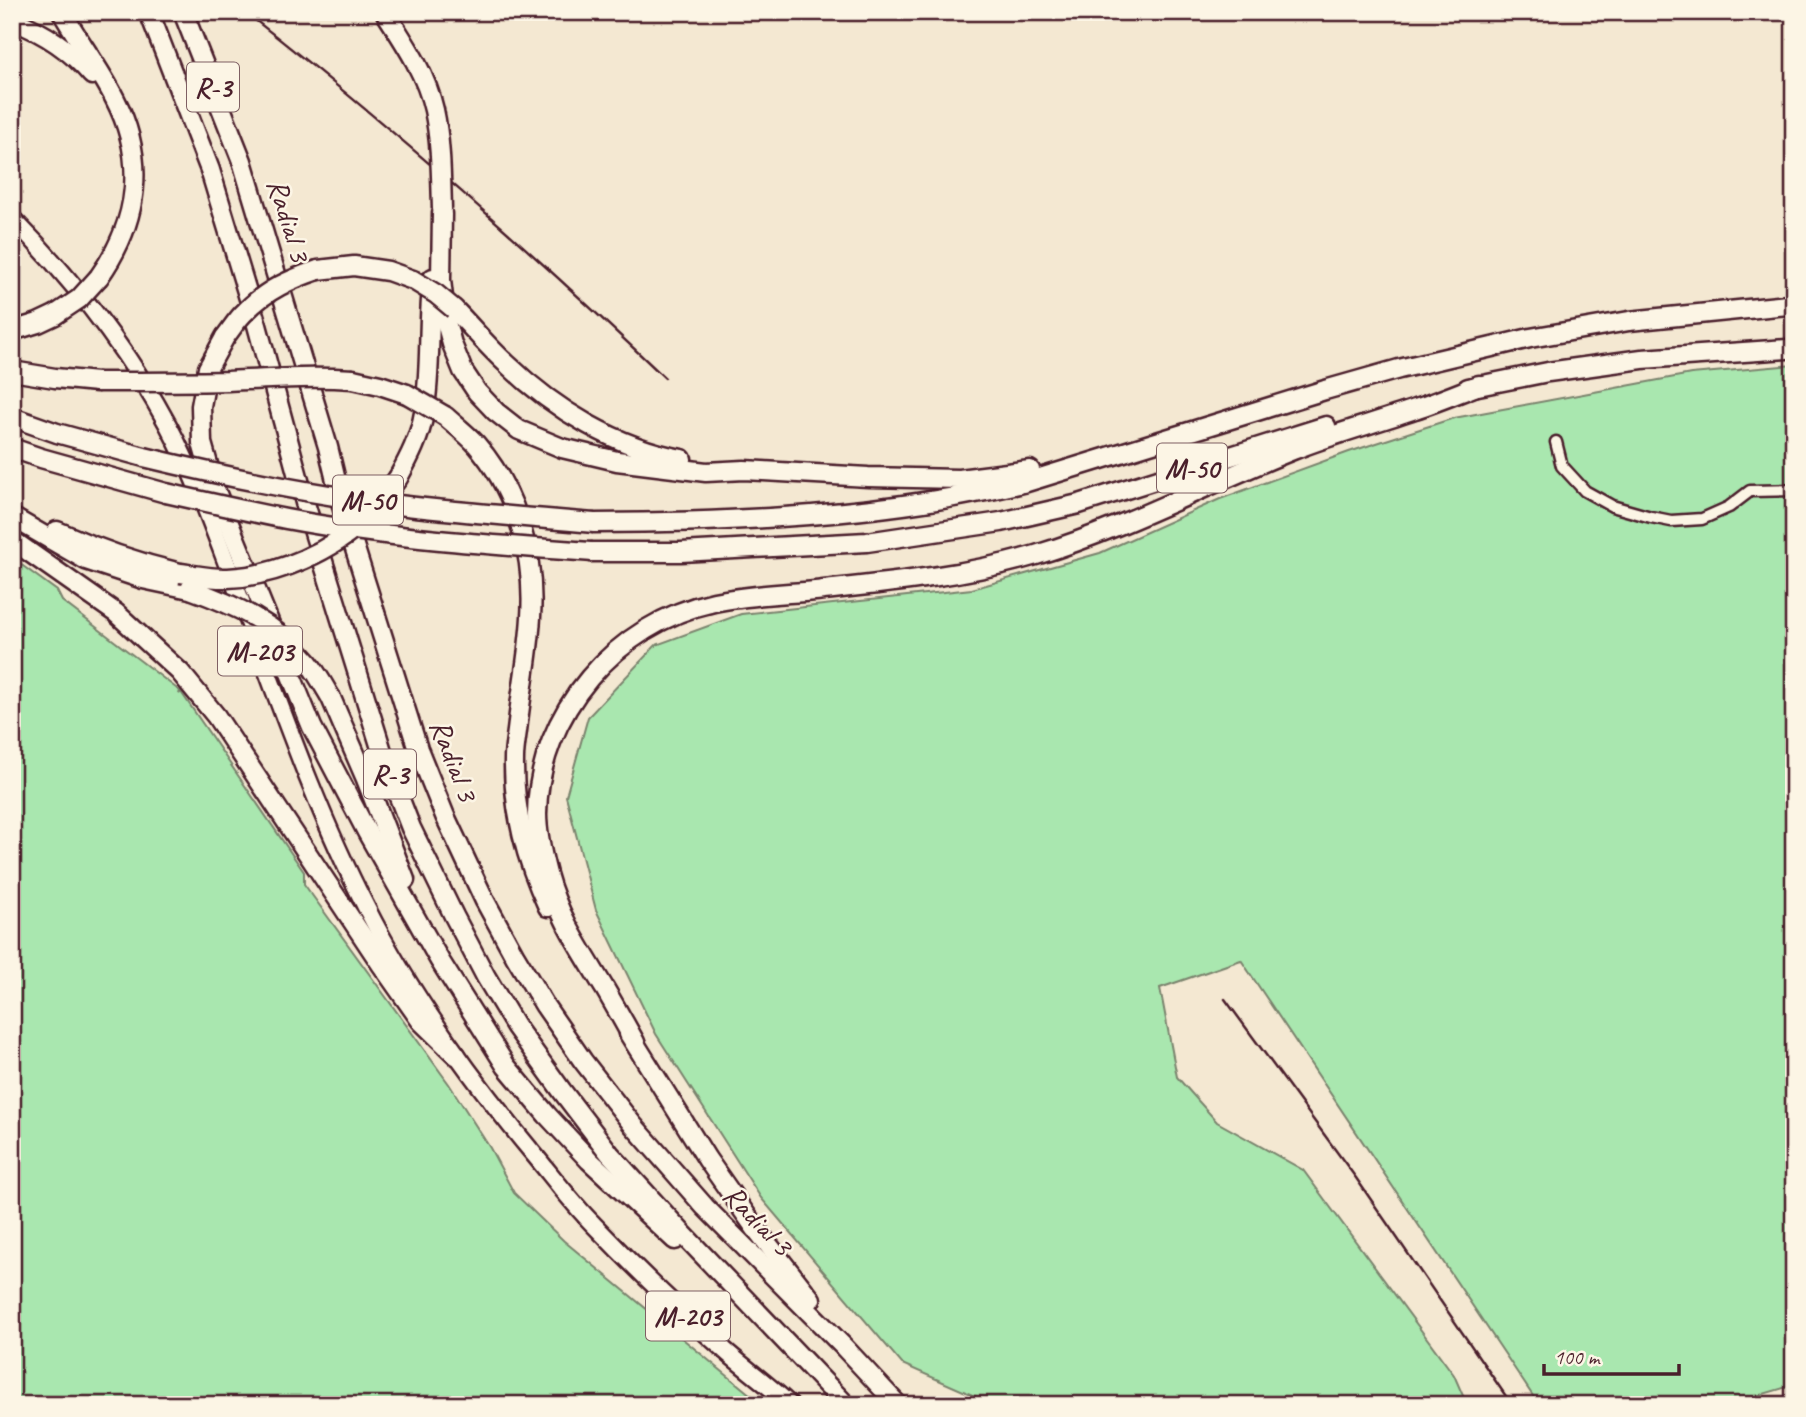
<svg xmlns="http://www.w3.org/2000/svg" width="1806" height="1417" viewBox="0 0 1806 1417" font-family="Caveat,sans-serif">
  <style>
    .green { fill: #a9e7af; stroke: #7a836d; stroke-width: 2 }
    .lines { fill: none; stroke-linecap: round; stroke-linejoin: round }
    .minor-casing { stroke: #4a1f2b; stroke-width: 15 }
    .primary-casing { stroke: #4a1f2b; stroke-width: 21 }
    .motorway-casing { stroke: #4a1f2b; stroke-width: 23 }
    .minor { stroke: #fcf5e5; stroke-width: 10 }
    .primary { stroke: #fcf5e5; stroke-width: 16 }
    .motorway { stroke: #fcf5e5; stroke-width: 18 }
    .rail { stroke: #4a1f2b; stroke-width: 2.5 }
    .motorway-bridge-casing { stroke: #4a1f2b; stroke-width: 23; stroke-linecap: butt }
    .motorway-bridge { stroke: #fcf5e5; stroke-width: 18 }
    .labels { text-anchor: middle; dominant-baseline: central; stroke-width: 5; stroke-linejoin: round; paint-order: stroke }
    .shield { fill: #fcf5e5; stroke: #7f5f63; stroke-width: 2 }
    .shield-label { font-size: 28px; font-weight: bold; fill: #4a1f2b }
    .street-label { font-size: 30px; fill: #4a1f2b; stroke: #fcf5e5 }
  </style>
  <rect width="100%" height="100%" fill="#f4e8d2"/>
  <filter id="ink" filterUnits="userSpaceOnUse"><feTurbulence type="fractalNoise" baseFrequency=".0143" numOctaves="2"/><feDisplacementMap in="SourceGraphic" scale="14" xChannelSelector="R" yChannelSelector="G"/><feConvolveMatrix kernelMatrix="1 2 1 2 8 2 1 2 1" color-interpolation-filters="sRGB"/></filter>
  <g filter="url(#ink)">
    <g class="green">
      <polygon points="1794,365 1794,1385 1726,1405 1539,1405 1241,960 1160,988 1177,1077 1217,1122 1303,1170 1454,1375 1467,1405 995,1405 902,1364 761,1198 656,1034 596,910 566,796 588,717 656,645 741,614 972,589 1100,553 1220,499 1349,452 1454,418 1691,374"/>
      <polygon points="12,558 57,591 62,601 180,691 179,694 181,692 304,872 304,884 449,1084 490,1148 514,1193 564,1241 763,1405 12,1405"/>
    </g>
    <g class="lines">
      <g class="minor-casing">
        <polyline id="minor" points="1556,442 1562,466 1585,491 1612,506 1651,517 1671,521 1702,519 1729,507 1750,491 1794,490"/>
      </g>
      <g class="primary-casing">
        <path id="primary" d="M12,218c62,63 114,129 156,207 25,47 43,97 62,147 43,112 81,228 136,335 46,91 106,173 171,251 18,22 36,46 56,66 43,45 89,89 136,130 20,17 42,33 61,51"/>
      </g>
      <g class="motorway-casing">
        <g id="motorway">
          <path d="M62,12c17,30 38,57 53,87 32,62 23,123 -16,178"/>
          <polyline points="149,12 210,170 257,325 307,510 385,761 411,828 454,916 486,977 516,1027 562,1091 610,1154 683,1234 846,1405"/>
          <polyline points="183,12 242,161 328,447 344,514 418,749 445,816 485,901 515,956 545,1006 583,1061 633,1125 705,1207 843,1346 898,1405"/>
          <path d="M12,20c31,12 59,30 80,55"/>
          <polyline points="442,214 441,280 446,322 452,344 463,371 477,392 496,412 519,430 562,448 617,461 706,472 744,470 868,477 959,479 1030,470"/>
          <polyline points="318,270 354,266 388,271 413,280"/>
          <path d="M454,309c18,18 34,38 53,55 48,46 109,83 175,95"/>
          <polyline points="12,331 38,323 55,315"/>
          <polyline points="225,337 208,368 201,406 202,443 215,489 312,727 367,832 440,961 506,1066 547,1115 589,1160 675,1240"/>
          <polyline points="12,371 55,378 97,382"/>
          <polyline points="353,379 380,385 407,394"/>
          <polyline points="1468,388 1548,372 1642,359 1787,349"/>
          <path d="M445,416c10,9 22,18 31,28 41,47 59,112 55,173 -2,35 -9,70 -13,105 -1,12 -4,25 -4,37 -1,53 12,101 34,148"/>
          <polyline points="12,417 57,433 144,457"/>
          <polyline points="12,448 41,458 166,493"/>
          <path d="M398,478c11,-20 22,-41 26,-65 8,-44 3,-90 9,-135"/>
          <polyline points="12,517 86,560 143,579 190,589"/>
          <path d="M594,523c145,-1 292,-7 433,-41l298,-92 74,-21 131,-31 99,-17 159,-16"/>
          <path d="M57,531c40,18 81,32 123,42"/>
          <polyline points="12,540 116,613 180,672 216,716 381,964 421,1021 456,1055"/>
          <polyline points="592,552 681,552 867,542 1001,522 1079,504 1326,426"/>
          <polyline points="331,698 366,779 405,880"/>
          <polyline points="629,1034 707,1159 756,1229 811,1299"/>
          <path d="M635,1042c-10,-18 -20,-36 -30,-53 -23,-38 -46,-71 -58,-115 -5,-19 -10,-40 -10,-60 1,-101 80,-191 177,-212 33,-7 68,-8 101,-11 74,-8 149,-15 221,-36 89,-27 171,-71 257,-105 40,-16 82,-27 122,-41 22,-7 43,-16 64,-24"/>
        </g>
      </g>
      <use href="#minor" class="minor"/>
      <use href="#primary" class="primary"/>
      <use href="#motorway" class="motorway"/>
      <g class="rail">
        <path d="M245,12c147,115 286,238 420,366"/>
        <polyline points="1225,999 1356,1178 1512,1405"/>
      </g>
      <g class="motorway-bridge-casing">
        <g id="motorway-bridge">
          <path d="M385,12c20,31 41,62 49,98 7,32 7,66 8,99"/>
          <polyline points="413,280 436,294 454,309"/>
          <polyline points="55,315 79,299 99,277"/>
          <path d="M225,337c7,-9 13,-19 21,-26 20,-21 45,-32 72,-41"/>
          <path d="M97,382c44,0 87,0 131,-1 42,-2 83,-5 125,-2"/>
          <polyline points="407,394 445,416"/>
          <path d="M144,457c87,21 174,39 263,49 63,7 125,12 187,17"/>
          <path d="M166,493c40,9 80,18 120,26 101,19 204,26 306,33"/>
          <path d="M180,573c16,2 33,6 48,5 49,-2 105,-27 140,-61 11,-11 20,-26 30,-39"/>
          <path d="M190,589c45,16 87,35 118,73 9,11 16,24 23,36"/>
        </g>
      </g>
      <use href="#motorway-bridge" class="motorway-bridge"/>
    </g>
  </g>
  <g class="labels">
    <g class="shield">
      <rect x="187" y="62.5" width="52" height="49" rx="5"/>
      <rect x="1157" y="443.5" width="70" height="49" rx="5"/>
      <rect x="333" y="475.5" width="70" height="49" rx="5"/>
      <rect x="218" y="626.5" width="84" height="49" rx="5"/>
      <rect x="364" y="749.5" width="52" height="49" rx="5"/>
      <rect x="646" y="1291.5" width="84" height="49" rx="5"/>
    </g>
    <g class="shield-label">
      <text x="213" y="87">R-3</text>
      <text x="1192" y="468">M-50</text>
      <text x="368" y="500">M-50</text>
      <text x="260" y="651">M-203</text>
      <text x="390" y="774">R-3</text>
      <text x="688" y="1316">M-203</text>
    </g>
    <g class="street-label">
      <text transform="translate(289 220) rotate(73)">Radial 3</text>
      <text transform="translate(454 760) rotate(69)">Radial 3</text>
      <text transform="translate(758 1220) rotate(46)">Radial 3</text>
    </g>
  </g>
  <rect width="1806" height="1417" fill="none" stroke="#fcf5e5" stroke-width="42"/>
  <rect x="21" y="21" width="1764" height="1375" fill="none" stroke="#4a1f2b" stroke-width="2.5" filter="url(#ink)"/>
  <path d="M1544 1364v10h135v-10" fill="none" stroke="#4a1f2b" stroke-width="3.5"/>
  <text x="1554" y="1364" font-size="21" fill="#4a1f2b" stroke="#fcf5e5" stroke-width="5" paint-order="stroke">100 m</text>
</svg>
